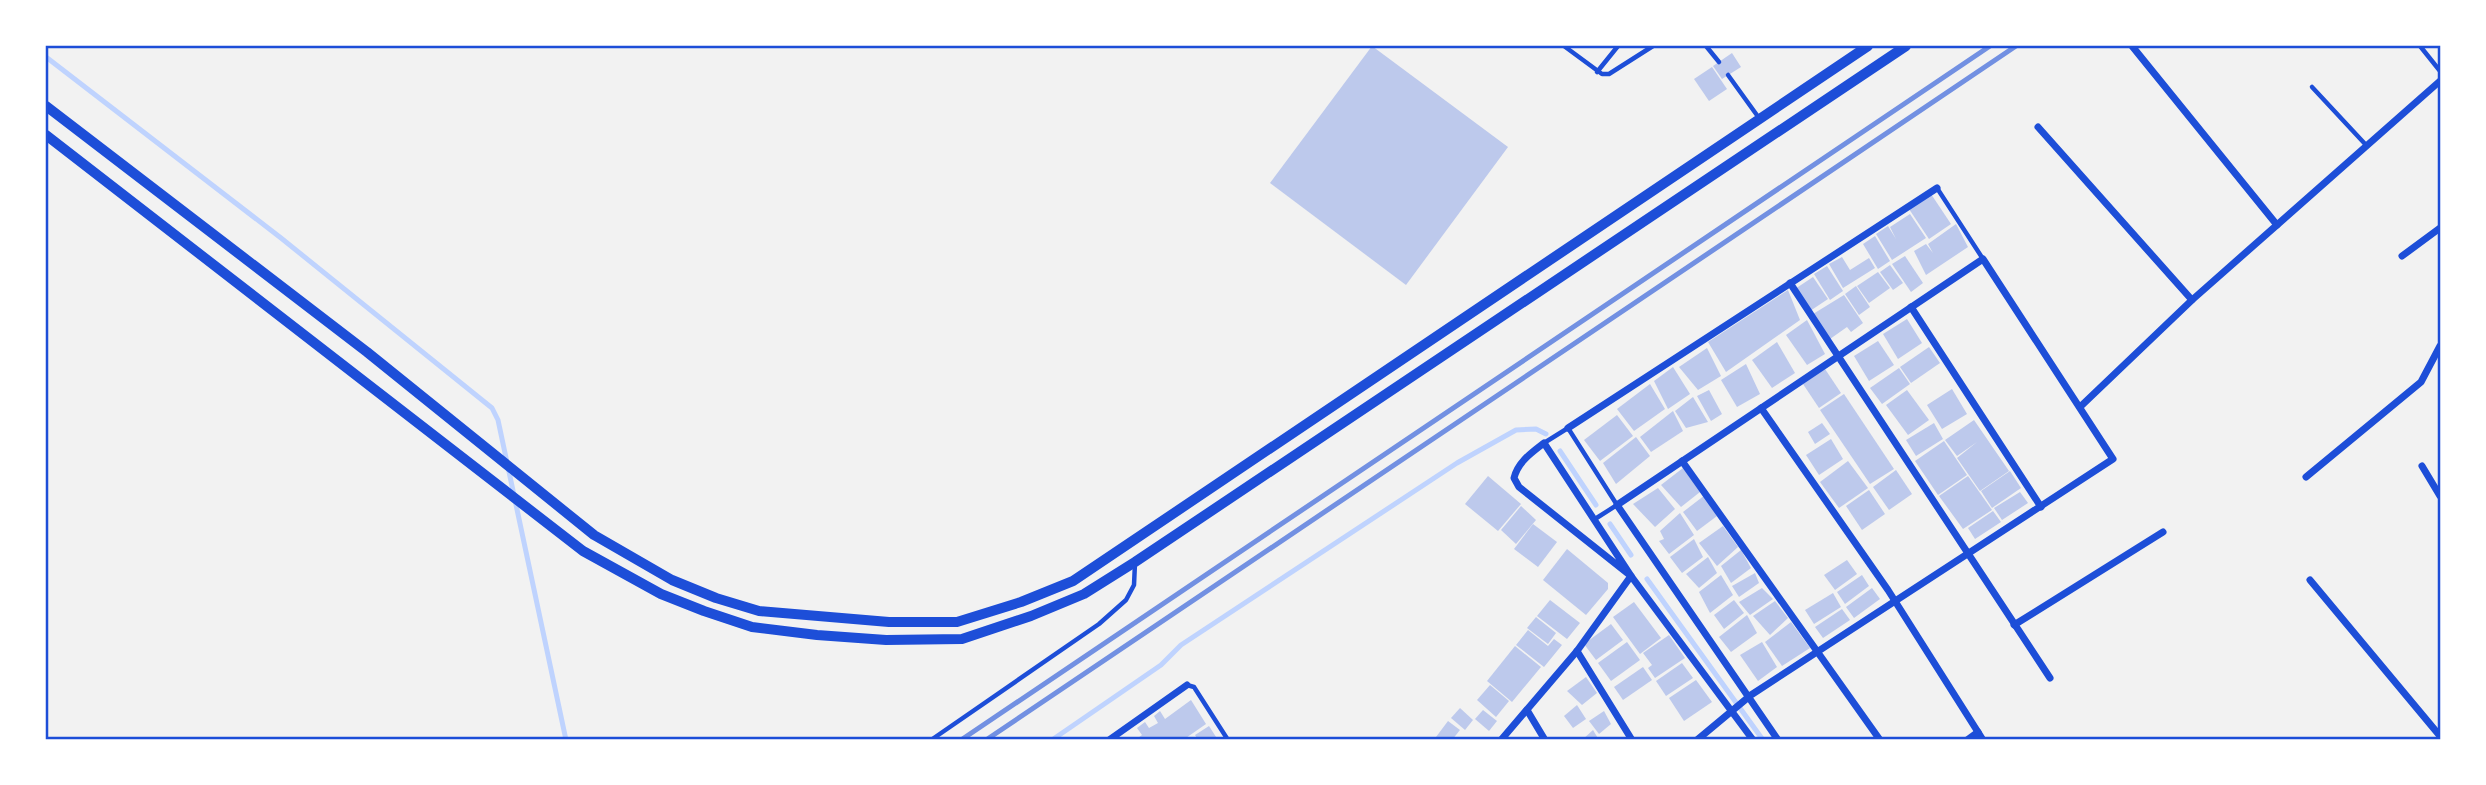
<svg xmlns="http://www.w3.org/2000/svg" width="2486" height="785" viewBox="0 0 2486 785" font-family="'Archivo Narrow',sans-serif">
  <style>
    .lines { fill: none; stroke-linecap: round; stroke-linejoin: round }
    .stream { stroke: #bfd3fe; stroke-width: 5 }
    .building { fill: #bdc9ec }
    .service { stroke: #1d4ed8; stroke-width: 4.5 }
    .minor { stroke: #1d4ed8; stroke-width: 7 }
    .tertiary { stroke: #1d4ed8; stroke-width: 10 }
    .rail { stroke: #7290e2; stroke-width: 5 }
    .neatline { fill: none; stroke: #1d4ed8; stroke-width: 2.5 }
  </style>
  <rect width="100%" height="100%" fill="#f2f2f2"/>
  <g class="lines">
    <g class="stream">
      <polyline points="46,57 281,238 492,408 498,420 566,740"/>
      <polyline points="1560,451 1596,505"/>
      <polyline points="1610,524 1631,555"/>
      <polyline points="1647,579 1763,740"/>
      <polyline points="1052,740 1161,665 1181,645 1457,463 1516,430 1536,429 1546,434"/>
    </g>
  </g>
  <g class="building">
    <polygon points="1372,46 1508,147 1406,285 1270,183"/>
    <polygon points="1732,53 1741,67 1722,79 1713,66"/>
    <polygon points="1712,67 1727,89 1709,101 1694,79"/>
    <polygon points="1931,194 1951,224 1929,239 1909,209"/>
    <polygon points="1910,214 1926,238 1892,260 1876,234 1888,226 1896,239 1890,227"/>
    <polygon points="1956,224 1968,247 1926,275 1914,251 1926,244 1933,253 1928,244"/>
    <polygon points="1875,236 1890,261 1878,269 1863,244"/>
    <polygon points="1905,256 1923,283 1911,292 1892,264"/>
    <polygon points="1842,257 1850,270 1869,258 1875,268 1843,288 1829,264"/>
    <polygon points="1890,265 1903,283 1893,290 1880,272"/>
    <polygon points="1827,266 1843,291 1830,300 1814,274"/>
    <polygon points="1878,272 1890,288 1869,303 1857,286"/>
    <polygon points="1813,277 1828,299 1810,311 1795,289"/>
    <polygon points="1856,286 1870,307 1859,315 1845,294"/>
    <polygon points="1788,290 1800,320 1726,372 1708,342"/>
    <polygon points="1844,295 1863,323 1851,332 1847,327 1830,339 1813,314"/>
    <polygon points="1907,319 1922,343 1898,359 1883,334"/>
    <polygon points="1807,320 1825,354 1807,365 1786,335"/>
    <polygon points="1878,341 1894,365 1869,381 1854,356"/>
    <polygon points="1777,342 1795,373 1772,388 1752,360"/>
    <polygon points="1929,347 1940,363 1911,383 1900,367"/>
    <polygon points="1707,348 1721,376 1698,390 1679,367"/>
    <polygon points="1746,364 1760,394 1737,407 1721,380"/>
    <polygon points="1673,367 1690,394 1668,409 1654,381"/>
    <polygon points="1899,368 1910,384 1882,404 1870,388"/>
    <polygon points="1825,369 1841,393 1819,408 1803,384"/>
    <polygon points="1650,384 1665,409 1634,431 1617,409"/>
    <polygon points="1952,389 1967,414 1942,429 1927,405"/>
    <polygon points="1709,390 1722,414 1711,421 1697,396"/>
    <polygon points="1907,390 1929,420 1908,435 1886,405"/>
    <polygon points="1844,394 1894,469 1870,484 1820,410"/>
    <polygon points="1693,397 1708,422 1686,428 1675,411"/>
    <polygon points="1673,411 1683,431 1651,452 1640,437"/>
    <polygon points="1617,415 1633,436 1600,461 1584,440"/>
    <polygon points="1974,420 2009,471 1980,491 1957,458 1977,442 1957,456 1945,440"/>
    <polygon points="1822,423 1830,434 1815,444 1808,432"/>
    <polygon points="1934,423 1943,439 1916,456 1906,440"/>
    <polygon points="1636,437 1650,456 1616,484 1603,463"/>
    <polygon points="1831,439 1843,459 1819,475 1806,455"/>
    <polygon points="1944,441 1967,475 1938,495 1915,461"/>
    <polygon points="1848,461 1868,488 1839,508 1820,482"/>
    <polygon points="1683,468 1700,492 1681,507 1661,485"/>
    <polygon points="1896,470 1912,494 1889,510 1873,487"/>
    <polygon points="2010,471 2021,488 1992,508 1981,491"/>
    <polygon points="1488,476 1521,504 1498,531 1465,504"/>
    <polygon points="1968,476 1992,510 1963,529 1939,496"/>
    <polygon points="1658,488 1675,509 1655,527 1633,504"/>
    <polygon points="1869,490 1885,514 1862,530 1846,506"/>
    <polygon points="2020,492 2028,503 2002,520 1994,508"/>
    <polygon points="1705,495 1717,516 1697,531 1683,512"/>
    <polygon points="1521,506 1536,520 1516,544 1501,530"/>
    <polygon points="1993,511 2001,522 1975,539 1968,528"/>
    <polygon points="1680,513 1694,535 1669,554 1659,541 1664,539 1660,531"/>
    <polygon points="1533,524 1557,542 1538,567 1514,549"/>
    <polygon points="1723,526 1738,547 1717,566 1699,543"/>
    <polygon points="1694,539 1703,557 1682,573 1670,557"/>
    <polygon points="1567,549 1608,583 1608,589 1586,615 1543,580"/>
    <polygon points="1741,550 1751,568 1731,583 1721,566"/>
    <polygon points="1708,557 1717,573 1699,588 1686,574"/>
    <polygon points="1847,560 1857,574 1835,590 1824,575"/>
    <polygon points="1755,573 1759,583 1739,597 1732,586"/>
    <polygon points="1721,575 1733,595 1710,613 1699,592"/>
    <polygon points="1862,575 1869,586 1845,604 1837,592"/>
    <polygon points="1762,588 1773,599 1750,615 1739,602"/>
    <polygon points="1872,588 1880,599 1854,618 1846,607"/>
    <polygon points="1833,593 1841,607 1814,624 1805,610"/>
    <polygon points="1550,600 1580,623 1567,639 1537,616"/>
    <polygon points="1734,600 1744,613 1724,629 1714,615"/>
    <polygon points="1775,601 1788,618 1770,635 1753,616"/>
    <polygon points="1634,602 1661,638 1640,654 1613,617"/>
    <polygon points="1842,609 1850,620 1823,638 1815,627"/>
    <polygon points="1747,615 1757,633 1731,652 1719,637"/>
    <polygon points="1536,617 1556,633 1548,644 1527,628"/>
    <polygon points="1791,622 1810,648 1782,666 1765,642"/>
    <polygon points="1611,624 1623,640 1596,660 1584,644"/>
    <polygon points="1528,630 1548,646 1554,639 1562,645 1544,667 1516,645"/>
    <polygon points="1669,635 1685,658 1655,678 1648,668 1652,665 1643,653"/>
    <polygon points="1627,642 1640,660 1611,681 1598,663"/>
    <polygon points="1762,642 1777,667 1758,681 1740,655"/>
    <polygon points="1515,646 1541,667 1512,702 1487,681"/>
    <polygon points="1682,663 1693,678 1666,696 1656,681"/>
    <polygon points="1643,667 1652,680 1623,700 1614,687"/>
    <polygon points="1586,677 1597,693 1582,705 1567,691"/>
    <polygon points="1696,680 1712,702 1684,721 1669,698"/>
    <polygon points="1490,685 1509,701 1496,717 1477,700"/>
    <polygon points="1191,700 1206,724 1183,740 1135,740 1142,735 1137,728 1145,722 1149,728 1158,723 1154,716 1160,711 1165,719"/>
    <polygon points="1577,705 1586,719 1573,728 1564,716"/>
    <polygon points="1460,708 1473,720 1465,730 1451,718"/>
    <polygon points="1483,710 1497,721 1489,731 1475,719"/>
    <polygon points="1604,711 1611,724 1599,734 1589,721"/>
    <polygon points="1448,721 1460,730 1452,740 1439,740 1436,737"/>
    <polygon points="1209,726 1218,740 1198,740 1195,735"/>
    <polygon points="1593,730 1599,740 1582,740"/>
  </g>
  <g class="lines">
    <g class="service">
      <polyline points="1564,46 1602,74 1609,74 1653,46"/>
      <polyline points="1706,46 1719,62"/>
      <polyline points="2420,46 2440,71"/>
      <polyline points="1597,72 1618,46"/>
      <polyline points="1728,75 1759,118"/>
      <polyline points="2312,87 2366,145"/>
      <polyline points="1937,188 1983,259"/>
      <polyline points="1544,443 1568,428 1617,505 1595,519"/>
      <polyline points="1187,685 1194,687 1228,740"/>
      <polyline points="931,740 1099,624 1126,600 1134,585 1135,563"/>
    </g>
    <g class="minor">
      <polyline points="2132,46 2277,225"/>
      <polyline points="2038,127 2192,300"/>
      <polyline points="2402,256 2440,228"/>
      <polyline points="1790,283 2050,678"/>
      <polyline points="1911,307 2041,507"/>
      <polyline points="2080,407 2192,300 2440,81"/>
      <polyline points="1761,408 1888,590 1983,740"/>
      <polyline points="1568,428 1937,188"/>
      <polyline points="1682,461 1880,740"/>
      <polyline points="2422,466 2440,496"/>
      <polyline points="2306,477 2421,382 2440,346"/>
      <path d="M1631,576l-112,-89 -5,-9c4,-16 17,-25 30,-35l87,133 122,164"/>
      <polyline points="2310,580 2440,736"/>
      <polyline points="2014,625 2163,532"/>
      <polyline points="1577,651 1632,740"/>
      <polyline points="1527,710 1545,740"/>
      <polyline points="1109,740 1187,685"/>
      <polyline points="1501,740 1577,651 1631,576"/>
      <polyline points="1697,740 1751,695 2113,459 1983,259 1617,505 1778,740"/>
      <polyline points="1967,740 1978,732"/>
    </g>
    <g class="tertiary">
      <polyline points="46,106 367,352 594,535 672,580 716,598 759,611 889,622 957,622 1021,602 1073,581 1868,46"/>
      <polyline points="46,135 583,551 661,594 704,611 752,627 817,635 886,640 962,639 1031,616 1084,594 1135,562 1906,46"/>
    </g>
    <g class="rail">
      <polyline points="961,740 1990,46"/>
      <polyline points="986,740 2016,46"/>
    </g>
  </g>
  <rect width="2486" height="785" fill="none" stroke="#ffffff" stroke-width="94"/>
  <rect x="47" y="47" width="2392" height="691" class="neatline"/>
</svg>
